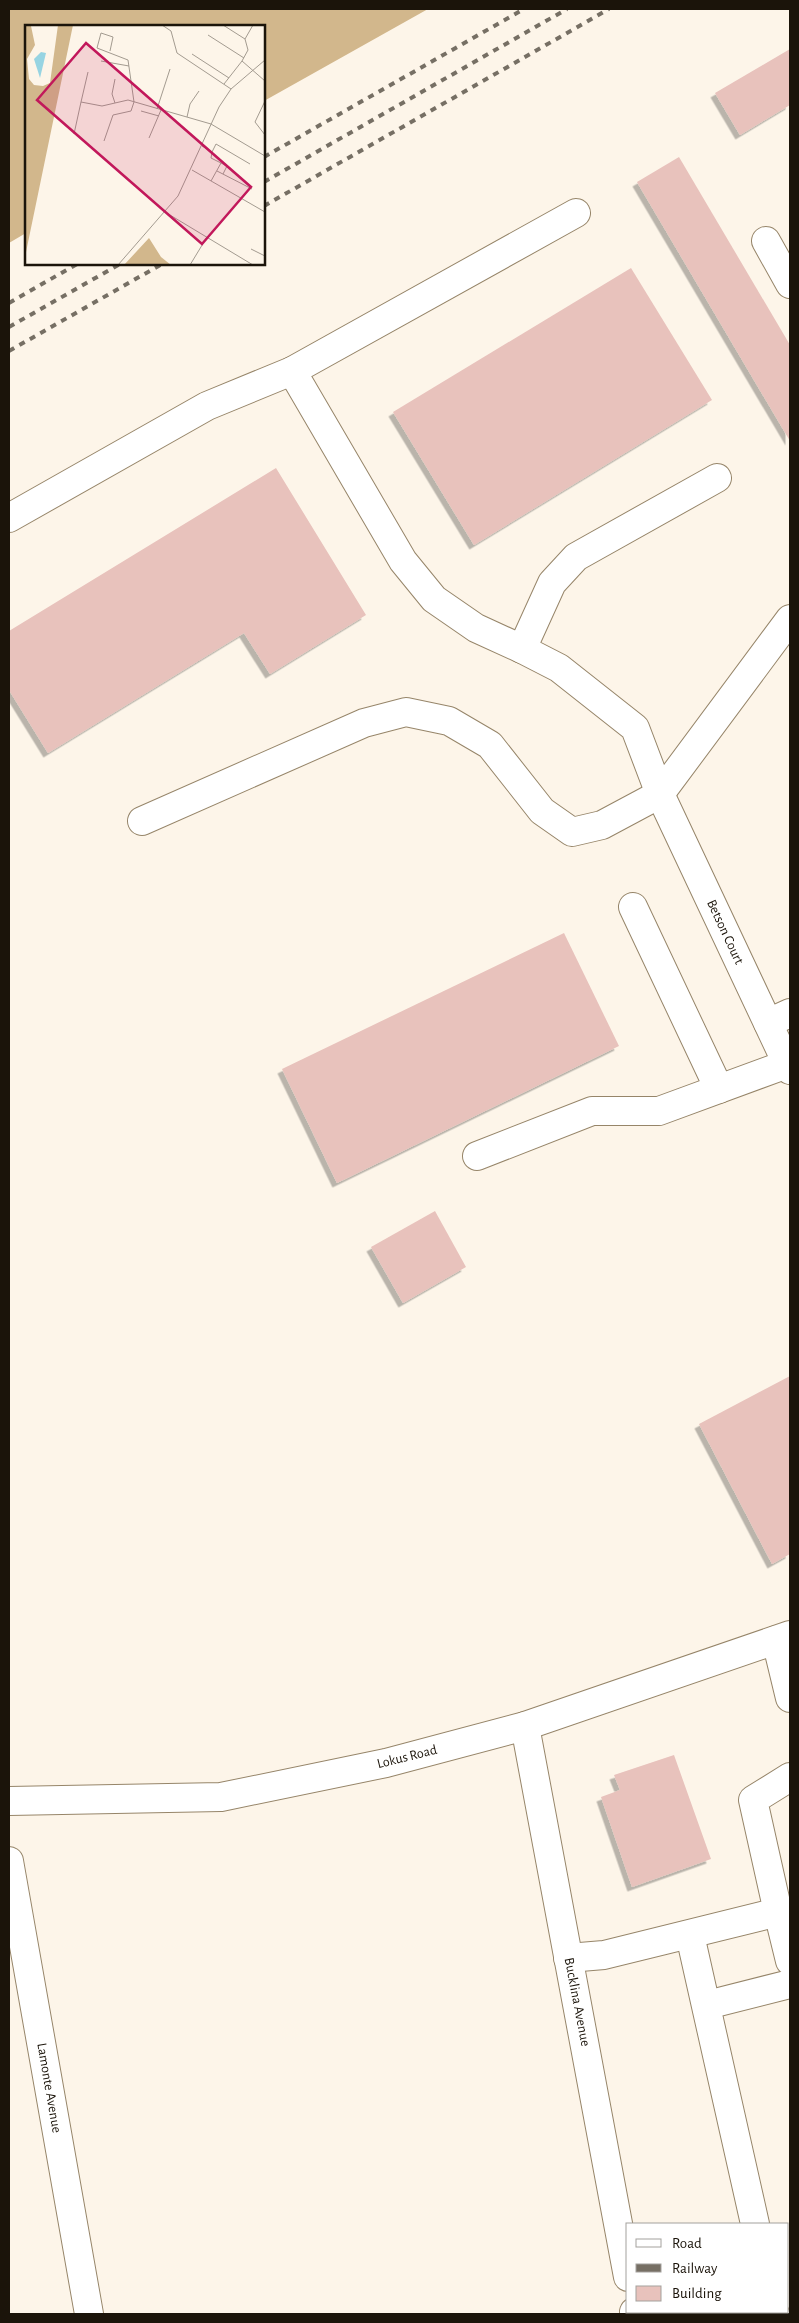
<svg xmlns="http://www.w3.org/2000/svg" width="799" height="2323" viewBox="0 0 799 2323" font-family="'Alegreya Sans',sans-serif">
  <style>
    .forest { fill: #d2b78c }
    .building { fill: #e8c2bc; filter: url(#shadow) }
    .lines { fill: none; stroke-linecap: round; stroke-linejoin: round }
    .minor-casing { stroke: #968569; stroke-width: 30 }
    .minor { stroke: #fff; stroke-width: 28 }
    .rail { stroke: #766f64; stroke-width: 4; stroke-dasharray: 6 6; stroke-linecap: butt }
    .labels { text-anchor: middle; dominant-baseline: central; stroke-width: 4; stroke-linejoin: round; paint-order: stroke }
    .street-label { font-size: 14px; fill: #1b140a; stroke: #fff }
    .inset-road { fill: none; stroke: #a39b90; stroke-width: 1 }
    .view { fill: #c2185b; fill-opacity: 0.15; stroke: #c2185b; stroke-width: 2.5 }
    .inset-edge { fill: none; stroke: #1b140a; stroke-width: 2.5 }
  </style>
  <defs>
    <filter id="shadow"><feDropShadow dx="-4.5" dy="4.5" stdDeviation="0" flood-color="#0004"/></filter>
  </defs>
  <rect width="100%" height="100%" fill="#fdf5e9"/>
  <polygon class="forest" points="9,9 428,9 264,101 264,26 26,26 26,233 9,243"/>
  <g class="building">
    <polygon points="790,49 790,105 740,135 715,93"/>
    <polygon points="679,157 790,345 790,441 637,182"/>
    <polygon points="631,268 712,400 474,545 393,412"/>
    <polygon points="276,468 366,615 270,674 244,633 48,753 9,690 9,631"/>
    <polygon points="564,933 619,1046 337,1183 282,1069"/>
    <polygon points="435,1211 466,1267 403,1303 371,1247"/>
    <polygon points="790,1376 790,1554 772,1564 699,1424"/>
    <polygon points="674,1755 711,1859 632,1887 601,1797 620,1790 614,1775"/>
  </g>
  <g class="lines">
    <g class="minor-casing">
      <g id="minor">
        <polyline points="766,241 790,284"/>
        <polyline points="717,478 576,557 552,583 522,649 559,668 635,728 660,794 790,1070"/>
        <polyline points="9,518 207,406 292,371"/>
        <polyline points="522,649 476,628 434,599 403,561 292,371 576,213"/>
        <polyline points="142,821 364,723 406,712 449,721 490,745 542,811 572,832 602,825 660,794 790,619"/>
        <polyline points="633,907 719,1089"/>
        <polyline points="768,1023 790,1013"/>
        <polyline points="477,1156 592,1111 659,1111 787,1064"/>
        <polyline points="776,1640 790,1698"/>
        <polyline points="525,1726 628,2277"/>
        <polyline points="9,1801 221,1797 386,1763 525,1726 790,1635"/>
        <polyline points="9,1861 89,2314"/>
        <polyline points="778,1912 790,1961"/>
        <polyline points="690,1935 755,2224"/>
        <polyline points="568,1958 604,1955 778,1912 753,1800 790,1777"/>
        <polyline points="707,2005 790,1984"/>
        <polyline points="634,2312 635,2314"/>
        <polyline points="774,2312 775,2314"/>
      </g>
    </g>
    <use href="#minor" class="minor"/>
    <g class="rail">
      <polyline points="264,157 524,9"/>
      <polyline points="264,182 567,9"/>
      <polyline points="264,206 609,9"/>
      <polyline points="9,303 77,264"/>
      <polyline points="9,327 120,264"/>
      <polyline points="9,351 162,264"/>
    </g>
  </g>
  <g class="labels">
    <g class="street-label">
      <text transform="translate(725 932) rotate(65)">Betson Court</text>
      <text transform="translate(407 1757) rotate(-14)">Lokus Road</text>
      <text transform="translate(577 2002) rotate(79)">Bucklina Avenue</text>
      <text transform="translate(49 2088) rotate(80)">Lamonte Avenue</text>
    </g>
  </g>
  <g transform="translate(25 25)">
    <rect width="240" height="240" fill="#fdf5e9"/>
    <path d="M0,0l6,1 4,19 -8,14 2,20 5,6 9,1 7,-3 8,-58h15l-48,232zM124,213l12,19 10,8h-47z" fill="#d2b78c"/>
    <path d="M16,27l5,1 -6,25 -6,-19z" fill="#97d4e2"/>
    <path class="inset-road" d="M137,0l9,6 6,22 54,36M198,0l22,14 3,11 -6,11M183,10l36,23M220,14l8,-14M167,29l37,24M76,36l28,5M63,47l-7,30 21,4 13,-3M90,54l-3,15 3,9 13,-3 83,24 54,32M199,59l18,-23 23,20M240,76l-10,21 10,13M132,84l13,-40M116,86l18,5M162,92l3,-13 9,-13M49,109l7,-32M124,113l12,-28M79,116l9,-26 18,-4 3,-9 -6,-42 -31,-12 4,-15 12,4 -3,14M177,121l10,6 4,-8 34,20M196,138l6,3 -4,8M167,145l73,42M192,146l35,18M186,156l10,-18 -10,-5 1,-6M140,187l88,53M226,224l14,7M93,240l60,-69 41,-89 12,-18 34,-29M165,240l17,-28"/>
    <path class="view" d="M61,18l165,144 -49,57 -165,-144z"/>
    <rect width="240" height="240" class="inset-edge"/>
  </g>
  <rect width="799" height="2323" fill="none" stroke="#1b140a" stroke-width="20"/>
  <rect x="626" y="2223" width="162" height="90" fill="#ffffff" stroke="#a4a19d"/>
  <rect x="636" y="2239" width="25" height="8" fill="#ffffff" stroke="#a4a19d"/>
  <text x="672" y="2248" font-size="15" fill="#1b140a">Road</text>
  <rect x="636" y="2264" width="25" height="8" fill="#766f64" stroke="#a4a19d"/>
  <text x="672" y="2273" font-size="15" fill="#1b140a">Railway</text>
  <rect x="636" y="2286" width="25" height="15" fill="#e8c2bc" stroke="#a4a19d"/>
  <text x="672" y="2298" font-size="15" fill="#1b140a">Building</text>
</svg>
